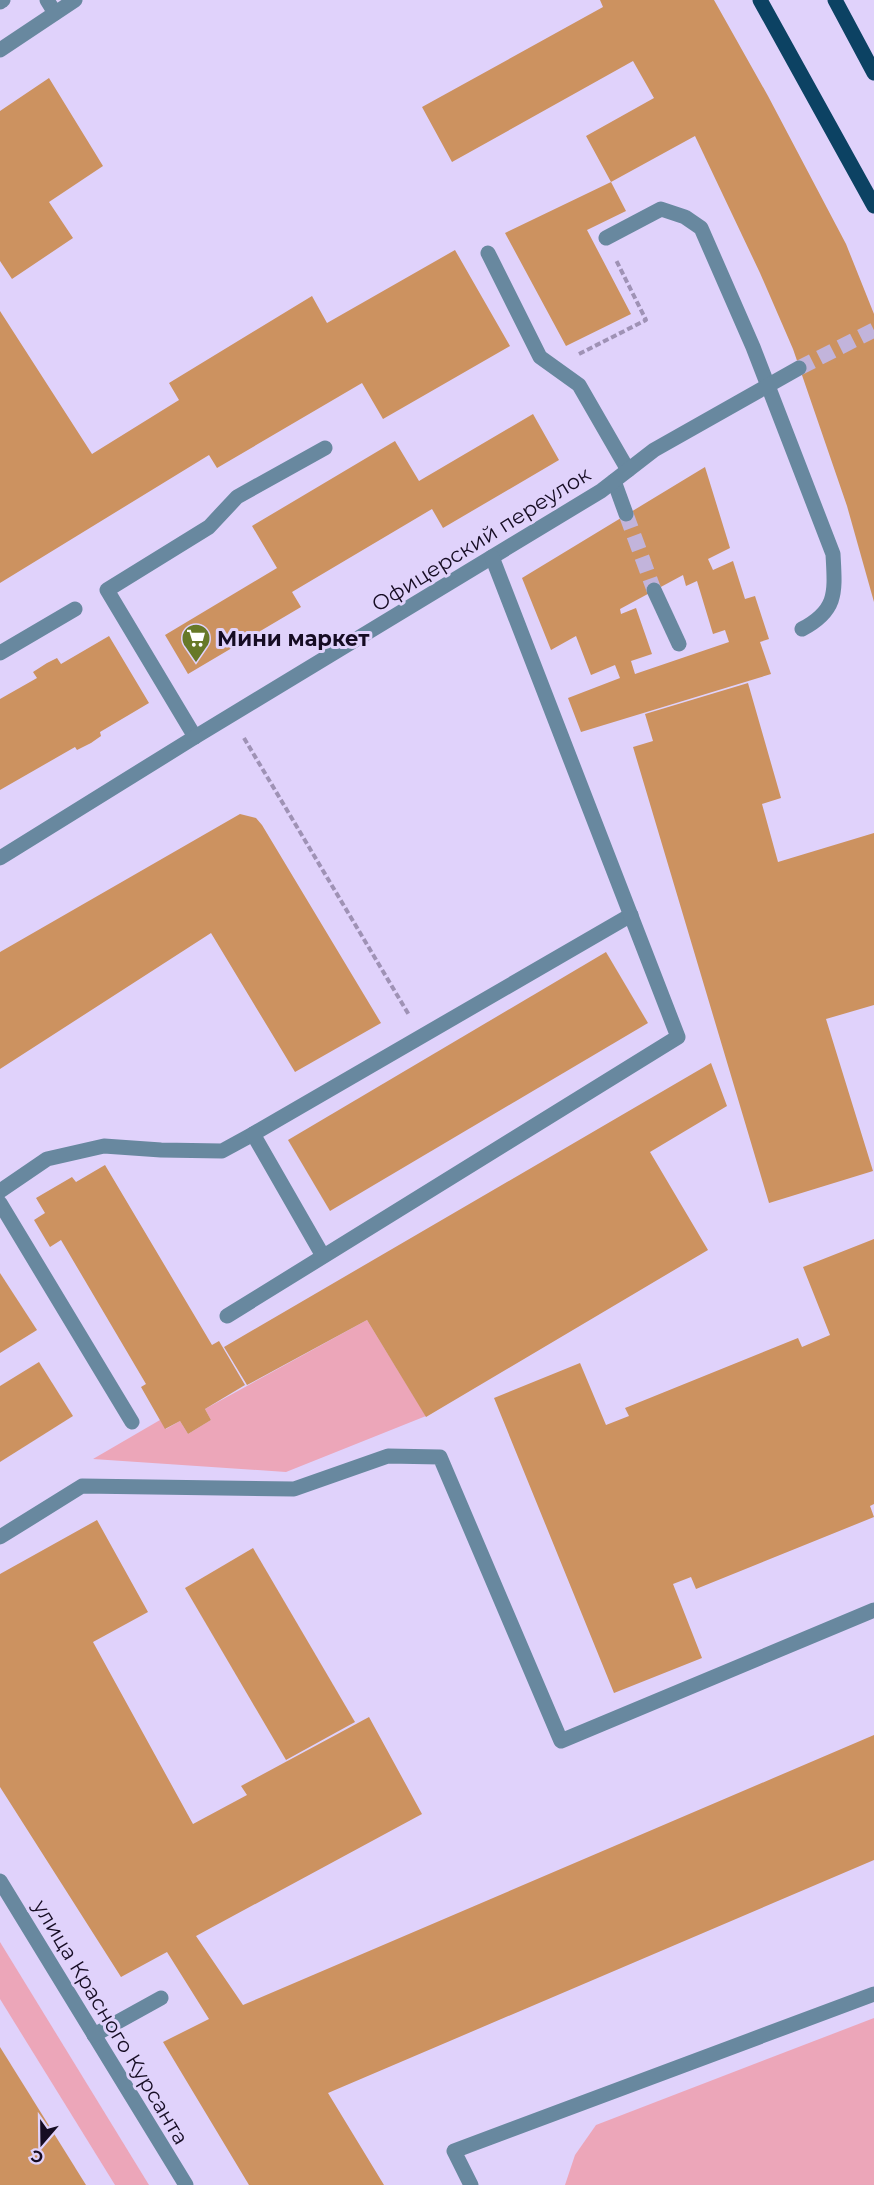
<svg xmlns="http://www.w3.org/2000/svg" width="874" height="2185" viewBox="0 0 874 2185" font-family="Montserrat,sans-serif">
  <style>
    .green { fill: #eca6b9 }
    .building { fill: #cc9260; fill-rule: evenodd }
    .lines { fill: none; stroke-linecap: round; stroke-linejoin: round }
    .minor-tunnel { stroke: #c2b4db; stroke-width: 15; stroke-dasharray: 15 8; stroke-linecap: butt }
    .path { stroke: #9f92b5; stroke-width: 4; stroke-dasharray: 6 3; stroke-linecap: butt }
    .minor { stroke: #68889f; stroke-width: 15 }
    .major { stroke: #0c4263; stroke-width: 15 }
    .labels { text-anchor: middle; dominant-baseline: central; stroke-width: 6; stroke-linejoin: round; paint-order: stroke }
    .street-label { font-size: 21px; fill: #160c23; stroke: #e0d2fb }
    .poi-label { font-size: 21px; font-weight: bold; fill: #160c23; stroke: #e0d2fb; text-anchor: start }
  </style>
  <rect width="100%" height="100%" fill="#e0d2fb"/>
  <g class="green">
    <polygon points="367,1320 426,1416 286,1472 93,1459 160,1420 166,1429 180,1421 188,1434 211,1420 205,1409"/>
    <polygon points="0,1942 149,2185 115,2185 0,1999"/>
    <polygon points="874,2018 874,2185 565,2185 575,2155 596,2125"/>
  </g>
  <g class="building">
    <polygon points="600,0 714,0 768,96 846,244 874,314 874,602 847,506 793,349 760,273 695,136 611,182 626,211 587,230 631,314 566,346 505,233 611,182 586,136 654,98 633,61 452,162 422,107 603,7"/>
    <polygon points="49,78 103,166 49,202 73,238 12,279 0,261 0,111"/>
    <polygon points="455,250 510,346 383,419 362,383 217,468 209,455 0,583 0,311 92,454 179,400 169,383 312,296 327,323"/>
    <polygon points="533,414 559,460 443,528 432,509 292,592 301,607 188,674 165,635 277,568 252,526 395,441 419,481"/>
    <path d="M705,467l25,81 -22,11 5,11 20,-9 12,38 10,-3 14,43 -9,3 11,32 -190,58 -13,-34 52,-20 -5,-13 -24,10 -15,-39 -25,14 -29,-72zM683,575l3,11 11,-5 16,53 12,-4 4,12 -94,32 -4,-13 21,-7 -16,-46 -15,6 -1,-5z"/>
    <polygon points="109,636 149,703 100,732 101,736 91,743 77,750 75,747 0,790 0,699 37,678 33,672 47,663 57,658 61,664"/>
    <polygon points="748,683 781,798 762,804 778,862 874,833 874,1005 826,1019 873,1171 769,1203 633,747 653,741 645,714"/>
    <polygon points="240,814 256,818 262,825 381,1023 295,1072 211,933 0,1069 0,952"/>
    <polygon points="606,952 648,1023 330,1211 288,1140"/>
    <polygon points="711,1063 727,1106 650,1152 708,1250 426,1417 367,1320 247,1385 224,1347"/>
    <polygon points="105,1165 212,1345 219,1341 245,1385 205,1409 211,1420 188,1434 180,1421 165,1429 141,1387 146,1384 61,1240 50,1247 34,1220 45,1213 36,1198 72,1177 76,1182"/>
    <polygon points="874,1239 874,1504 870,1506 874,1517 696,1589 691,1577 673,1584 702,1658 614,1693 494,1398 580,1363 606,1425 629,1416 625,1408 798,1338 802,1347 830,1335 803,1267"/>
    <polygon points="0,1273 37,1330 0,1353"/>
    <polygon points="39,1362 73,1416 0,1462 0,1386"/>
    <polygon points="97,1520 148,1612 93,1642 193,1824 247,1795 241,1786 369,1717 422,1814 196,1936 243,2005 874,1735 874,1860 328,2093 384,2185 249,2185 163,2042 209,2019 167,1952 121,1977 0,1787 0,1574"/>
    <polygon points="253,1548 355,1722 286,1760 185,1588"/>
    <polygon points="0,2047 86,2185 0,2185"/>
  </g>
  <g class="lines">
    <g class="minor-tunnel">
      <polyline points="799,368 874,330"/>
      <polyline points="626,514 654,590"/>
    </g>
    <g class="path">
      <polyline points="579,354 646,320 616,260"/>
      <polyline points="244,738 409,1015"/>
    </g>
    <g class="minor">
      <polyline points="47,0 55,13"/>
      <polyline points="0,2 3,0"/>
      <polyline points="0,50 75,0"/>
      <path d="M606,238l55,-29 24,8 16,11 52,119 80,207c2,38 5,56 -31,75"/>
      <polyline points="488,253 540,357 579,385 628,470"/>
      <polyline points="614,481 626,514"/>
      <polyline points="654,590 679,644"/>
      <polyline points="0,653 75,609"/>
      <polyline points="195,737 107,590 209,527 237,497 325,448"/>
      <polyline points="0,858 195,737 601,491 654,450 799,368"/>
      <polyline points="0,1191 47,1159 104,1146 161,1150 222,1151 253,1134"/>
      <polyline points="0,1203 132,1422"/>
      <polyline points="323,1256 253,1134 631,915"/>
      <polyline points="227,1316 678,1037 492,557"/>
      <polyline points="0,1537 82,1486 294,1489 388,1456 440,1457 561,1741 874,1610"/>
      <polyline points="0,1881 186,2185"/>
      <polyline points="94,2035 161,1998"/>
      <polyline points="471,2185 454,2151 874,1994"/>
    </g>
    <g class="major">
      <polyline points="760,0 874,206"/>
      <polyline points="835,0 874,73"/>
    </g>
  </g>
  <defs>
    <g id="supermarket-pin" transform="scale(1.5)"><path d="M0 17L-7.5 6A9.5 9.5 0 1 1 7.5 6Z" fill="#677928" stroke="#e0d2fb"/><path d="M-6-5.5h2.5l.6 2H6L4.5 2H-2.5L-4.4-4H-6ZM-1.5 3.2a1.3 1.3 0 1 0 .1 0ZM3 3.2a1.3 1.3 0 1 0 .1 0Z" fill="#fff"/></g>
  </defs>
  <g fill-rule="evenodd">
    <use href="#supermarket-pin" x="196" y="638"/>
  </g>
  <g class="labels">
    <g class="street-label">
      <text transform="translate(481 539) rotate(-32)">Офицерский переулок</text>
      <text transform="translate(111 2022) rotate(59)">улица Красного Курсанта</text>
    </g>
    <g class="poi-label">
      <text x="217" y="638">Мини маркет</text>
    </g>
  </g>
  <g transform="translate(42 2143) rotate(200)" stroke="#e0d2fb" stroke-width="4.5" paint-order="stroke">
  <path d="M0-4.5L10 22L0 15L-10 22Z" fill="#160c23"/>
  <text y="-9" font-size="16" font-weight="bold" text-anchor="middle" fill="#160c23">С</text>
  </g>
</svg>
